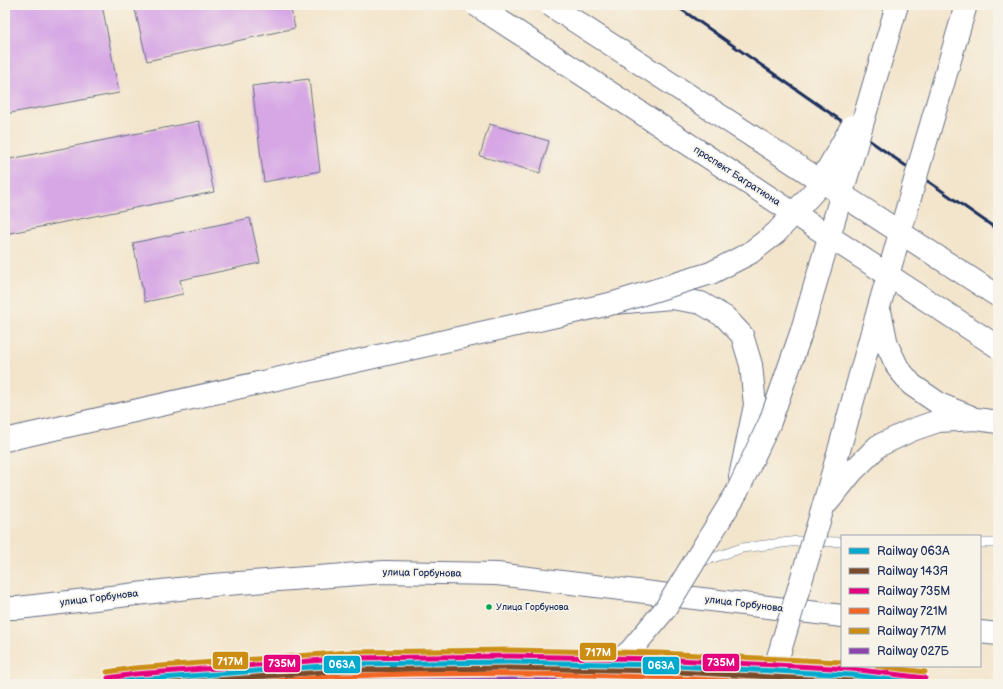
<svg xmlns="http://www.w3.org/2000/svg" width="1003" height="689" viewBox="0 0 1003 689" font-family="'Balsamiq Sans',sans-serif">
  <style>
    .building { fill: #d6a6e5 }
    .lines { fill: none; stroke-linecap: round; stroke-linejoin: round }
    .lane-casing { stroke: #676f84; stroke-width: 10 }
    .secondary-casing { stroke: #676f84; stroke-width: 24 }
    .lane { stroke: #fff; stroke-width: 9 }
    .secondary { stroke: #fff; stroke-width: 22 }
    .rail { stroke: #1b2f5e; stroke-width: 3 }
    .secondary-bridge-casing { stroke: #676f84; stroke-width: 24; stroke-linecap: butt }
    .primary-bridge-casing { stroke: #676f84; stroke-width: 24; stroke-linecap: butt }
    .secondary-bridge { stroke: #fff; stroke-width: 22 }
    .primary-bridge { stroke: #fff; stroke-width: 22 }
    .rail-1-casing { stroke: #f7f3e8; stroke-width: 8 }
    .rail-2-casing { stroke: #f7f3e8; stroke-width: 8 }
    .rail-3-casing { stroke: #f7f3e8; stroke-width: 8 }
    .rail-4-casing { stroke: #f7f3e8; stroke-width: 8 }
    .rail-5-casing { stroke: #f7f3e8; stroke-width: 8 }
    .rail-6-casing { stroke: #f7f3e8; stroke-width: 8 }
    .rail-1 { stroke: #00a9ce; stroke-width: 5 }
    .rail-2 { stroke: #7a4b2a; stroke-width: 5 }
    .rail-3 { stroke: #e5007d; stroke-width: 5 }
    .rail-4 { stroke: #f26522; stroke-width: 5 }
    .rail-5 { stroke: #cb8e13; stroke-width: 5 }
    .rail-6 { stroke: #8e44ad; stroke-width: 5 }
    .bus-dot { fill: #00a651; stroke: #f7f3e8; stroke-width: 1.5 }
    .labels { text-anchor: middle; dominant-baseline: central; stroke-width: 3.5; stroke-linejoin: round; paint-order: stroke }
    .bus-label { font-size: 9px; fill: #1b2f5e; stroke: #f7f3e8; text-anchor: start }
    .street-label { font-size: 10px; fill: #1b2f5e; stroke: #f7f3e8 }
    .line-badge { stroke: #f7f3e8; stroke-width: 1.5 }
    .badge-label { font-size: 11px; text-anchor: middle; font-weight: bold; fill: #fff }
  </style>
  <rect width="100%" height="100%" fill="#f7f3e8"/>
  <filter id="ink" filterUnits="userSpaceOnUse"><feTurbulence type="fractalNoise" baseFrequency=".025" numOctaves="2"/><feDisplacementMap in="SourceGraphic" scale="8" xChannelSelector="R" yChannelSelector="G"/><feConvolveMatrix kernelMatrix="1 2 1 2 8 2 1 2 1" color-interpolation-filters="sRGB"/></filter>
  <filter id="wash" filterUnits="userSpaceOnUse"><feTurbulence type="fractalNoise" baseFrequency=".012" numOctaves="4" result="noise"/><feDisplacementMap in="SourceGraphic" scale="16" xChannelSelector="R" yChannelSelector="G"/><feGaussianBlur stdDeviation="0.9" result="paint"/><feColorMatrix in="noise" values="0 0 0 0 0 0 0 0 0 0 0 0 0 0 0 0 0 1.4 0 .05"/><feComposite in="paint" operator="in"/></filter>
  <g filter="url(#wash)">
    <rect width="100%" height="100%" fill="#f3e5cc"/>
    <g id="blocks">
      <g class="building">
        <polygon points="5,5 102,5 119,93 5,114"/>
        <polygon points="134,5 290,5 295,28 147,61"/>
        <polygon points="309,79 320,171 264,182 252,86"/>
        <polygon points="199,121 214,192 5,234 5,160"/>
        <polygon points="489,124 549,141 540,173 480,156"/>
        <polygon points="250,218 260,263 180,280 183,294 145,302 133,243"/>
      </g>
    </g>
  </g>
  <g filter="url(#ink)">
    <use href="#blocks" fill-opacity="0" stroke="#676f84" stroke-width="1"/>
    <g class="lines">
      <g class="lane-casing">
        <g id="lane">
          <polyline points="980,543 998,543"/>
          <polyline points="698,563 742,548 798,541 842,542"/>
        </g>
      </g>
      <g class="secondary-casing">
        <g id="secondary">
          <polyline points="883,53 897,5"/>
          <polyline points="921,159 966,5"/>
          <polyline points="880,311 887,345 898,368 912,385 941,405 969,416"/>
          <polyline points="5,440 614,303 671,298 701,303 725,317 742,335 751,365 755,405 740,477"/>
          <polyline points="828,502 852,472 878,446 912,430 938,421 976,419 998,422"/>
          <polyline points="822,511 879,307"/>
          <polyline points="5,608 18,608 213,585 384,572 497,574 842,616"/>
          <polyline points="980,632 998,634"/>
        </g>
      </g>
      <use href="#lane" class="lane"/>
      <use href="#secondary" class="secondary"/>
      <polyline class="rail" points="675,5 998,230"/>
      <g class="secondary-bridge-casing">
        <g id="secondary-bridge">
          <polyline points="614,303 711,273 750,253 776,233 817,188 852,126"/>
          <polyline points="879,307 921,159"/>
          <polyline points="592,684 631,650 666,608 737,492 770,422 801,333 883,53"/>
          <polyline points="770,684 822,511"/>
        </g>
      </g>
      <g class="primary-bridge-casing">
        <g id="primary-bridge">
          <polyline points="476,5 998,347"/>
          <polyline points="550,5 998,296"/>
        </g>
      </g>
      <use href="#secondary-bridge" class="secondary-bridge"/>
      <use href="#primary-bridge" class="primary-bridge"/>
      <g class="rail-1-casing">
        <polyline id="rail-1" points="109,684 135,680 351,664 510,662 658,665 852,675 924,684"/>
      </g>
      <g class="rail-2-casing">
        <polyline id="rail-2" points="162,684 351,670 510,668 658,671 851,681 876,684"/>
      </g>
      <g class="rail-3-casing">
        <polyline id="rail-3" points="108,678 135,674 351,658 510,656 658,659 852,669 925,678"/>
      </g>
      <g class="rail-4-casing">
        <path id="rail-4" d="M243,684c37,-3 73,-7 109,-8 147,-6 295,0 441,8"/>
      </g>
      <g class="rail-5-casing">
        <g id="rail-5">
          <polyline points="877,666 925,672"/>
          <polyline points="107,672 134,668 350,652 510,650 659,653 842,662"/>
        </g>
      </g>
      <g class="rail-6-casing">
        <polyline id="rail-6" points="325,684 352,682 510,680 677,684"/>
      </g>
      <use href="#rail-1" class="rail-1"/>
      <use href="#rail-2" class="rail-2"/>
      <use href="#rail-3" class="rail-3"/>
      <use href="#rail-4" class="rail-4"/>
      <use href="#rail-5" class="rail-5"/>
      <use href="#rail-6" class="rail-6"/>
    </g>
  </g>
  <circle class="bus-dot" cx="489" cy="607" r="3.5"/>
  <g class="labels">
    <g class="bus-label">
      <text x="496" y="607">Улица Горбунова</text>
    </g>
    <g class="street-label">
      <text transform="translate(737 176) rotate(33)">проспект Багратиона</text>
      <text transform="translate(422 573) rotate(1)">улица Горбунова</text>
      <text transform="translate(99 598) rotate(-7)">улица Горбунова</text>
      <text transform="translate(744 604) rotate(7)">улица Горбунова</text>
    </g>
  </g>
  <g class="line-badge">
    <rect x="579" y="642" width="38" height="19" rx="4" fill="#cb8e13"/>
    <rect x="212" y="651" width="37" height="19" rx="4" fill="#cb8e13"/>
    <rect x="702" y="653" width="38" height="19" rx="4" fill="#e5007d"/>
    <rect x="263" y="654" width="38" height="19" rx="4" fill="#e5007d"/>
    <rect x="323" y="655" width="38" height="19" rx="4" fill="#00a9ce"/>
    <rect x="642" y="656" width="38" height="19" rx="4" fill="#00a9ce"/>
  </g>
  <g class="badge-label">
    <text x="598" y="656">717М</text>
    <text x="230" y="665">717М</text>
    <text x="721" y="666">735М</text>
    <text x="282" y="667">735М</text>
    <text x="342" y="668">063А</text>
    <text x="661" y="669">063А</text>
  </g>
  <rect width="1003" height="689" fill="none" stroke="#f7f3e8" stroke-width="20"/>
  <rect x="841" y="535" width="140" height="132" fill="#f7f3e8" stroke="#9fa5b1"/>
  <rect x="849" y="548" width="20" height="6" fill="#00a9ce" stroke="#9fa5b1"/>
  <text x="877" y="555" font-size="12" fill="#1b2f5e">Railway 063А</text>
  <rect x="849" y="568" width="20" height="6" fill="#7a4b2a" stroke="#9fa5b1"/>
  <text x="877" y="575" font-size="12" fill="#1b2f5e">Railway 143Я</text>
  <rect x="849" y="588" width="20" height="6" fill="#e5007d" stroke="#9fa5b1"/>
  <text x="877" y="595" font-size="12" fill="#1b2f5e">Railway 735М</text>
  <rect x="849" y="608" width="20" height="6" fill="#f26522" stroke="#9fa5b1"/>
  <text x="877" y="615" font-size="12" fill="#1b2f5e">Railway 721М</text>
  <rect x="849" y="628" width="20" height="6" fill="#cb8e13" stroke="#9fa5b1"/>
  <text x="877" y="635" font-size="12" fill="#1b2f5e">Railway 717М</text>
  <rect x="849" y="648" width="20" height="6" fill="#8e44ad" stroke="#9fa5b1"/>
  <text x="877" y="655" font-size="12" fill="#1b2f5e">Railway 027Б</text>
</svg>
